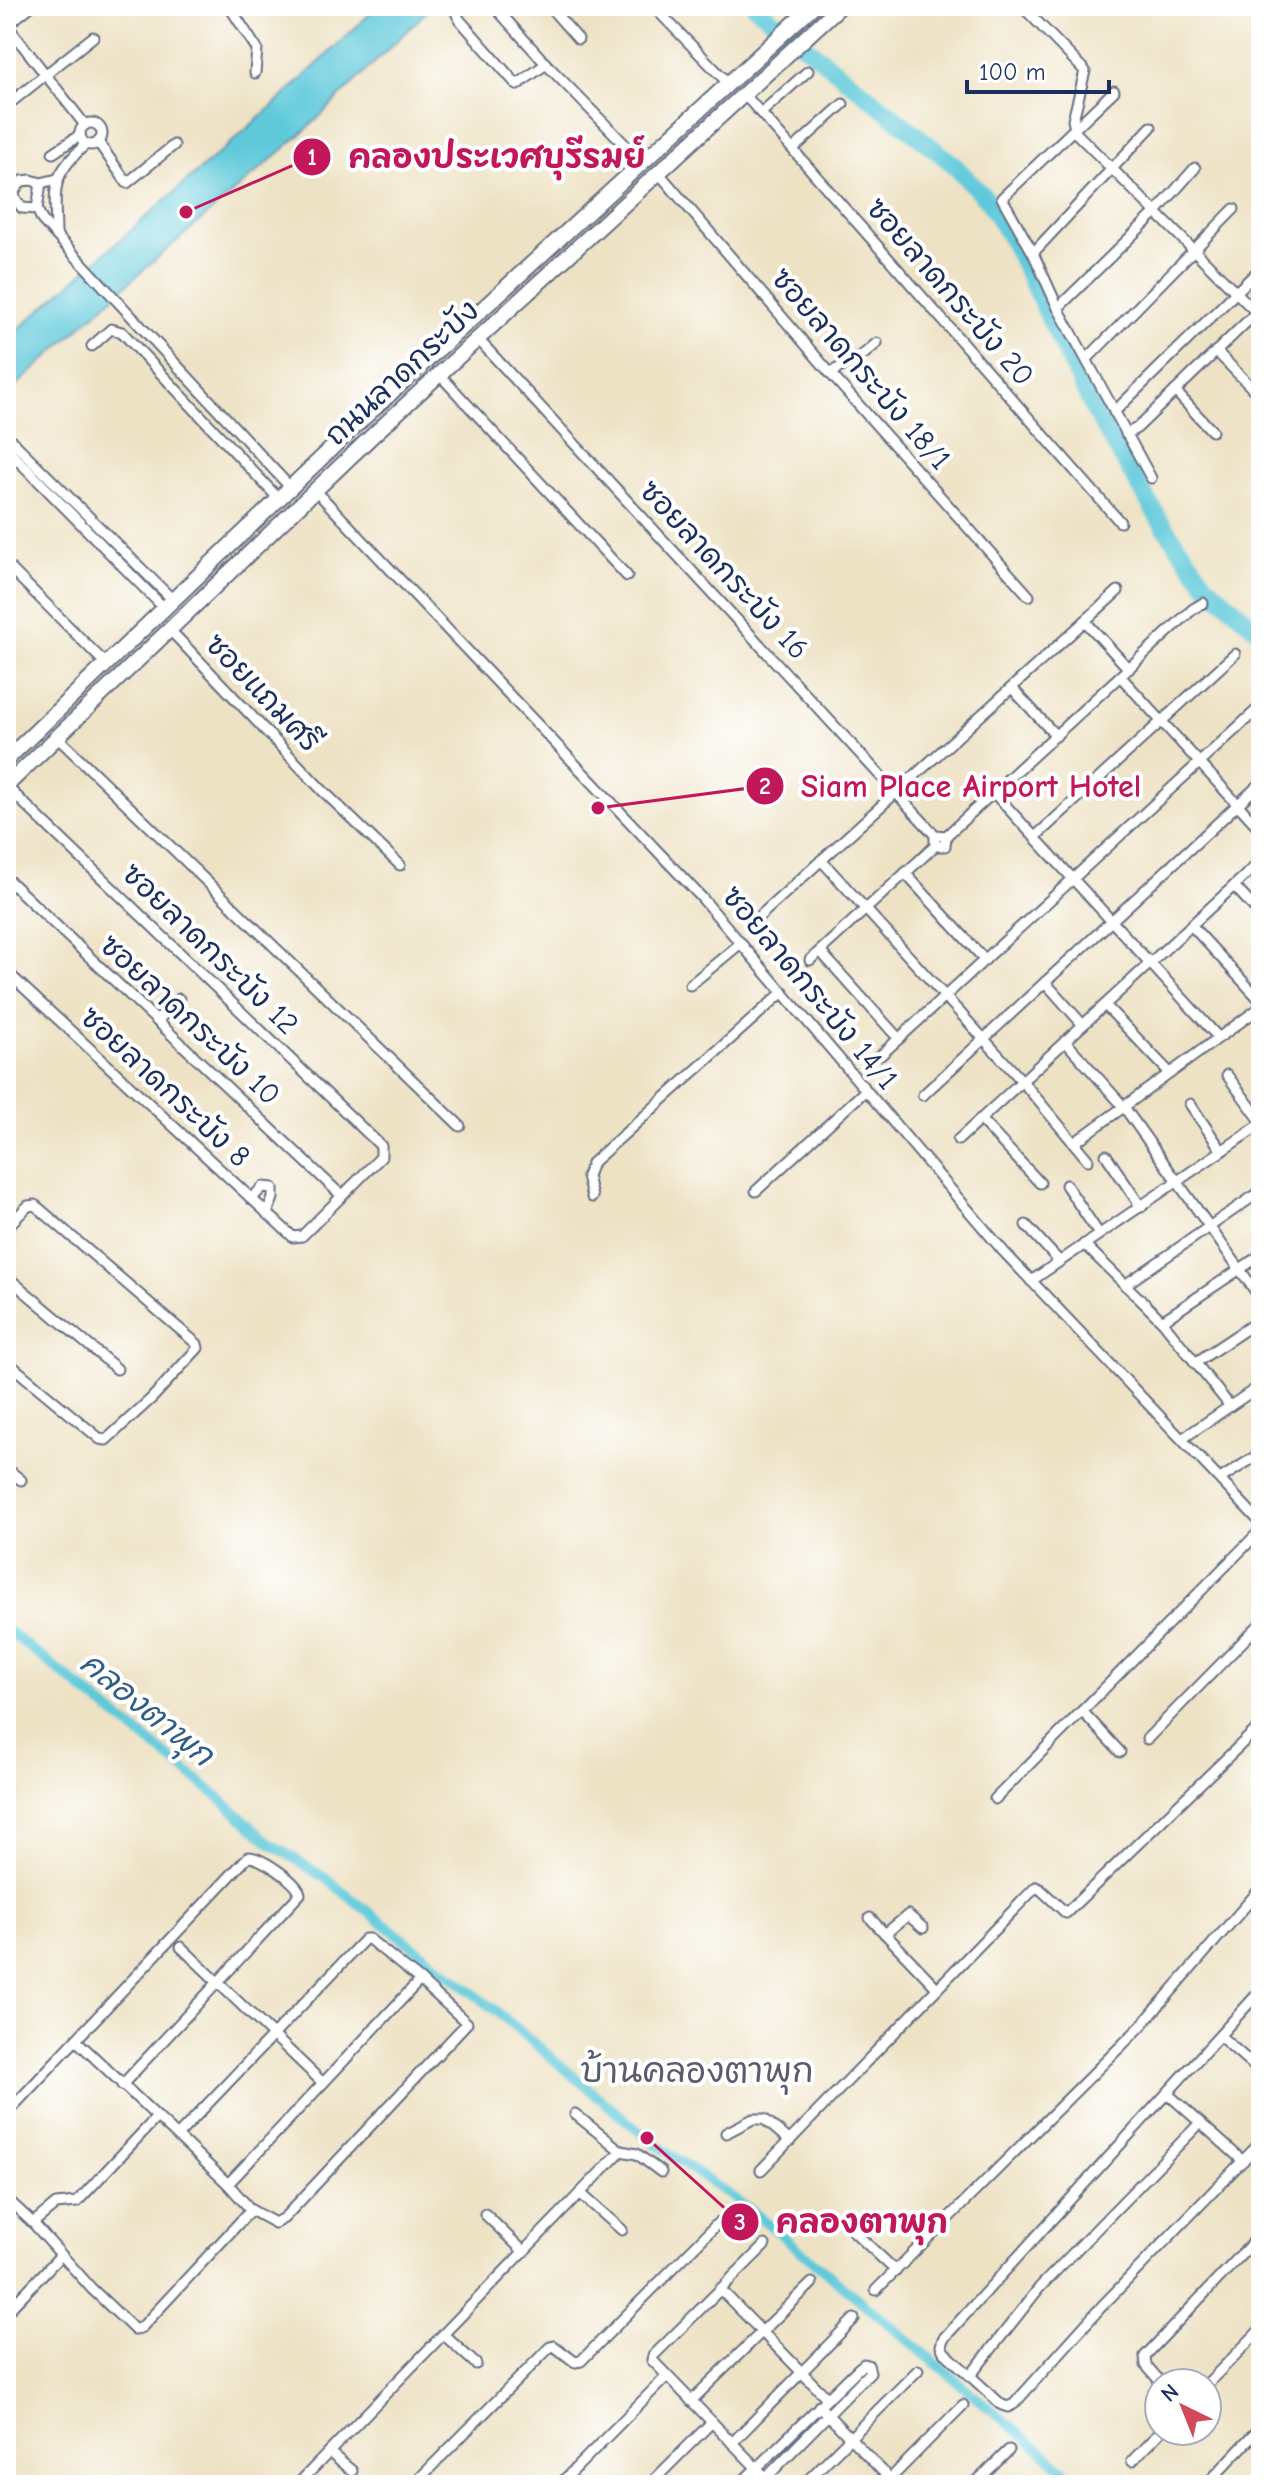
<svg xmlns="http://www.w3.org/2000/svg" width="1267" height="2491" viewBox="0 0 1267 2491" font-family="'Comic Neue','Playpen Sans Thai',sans-serif">
  <style>
    .water { fill: #5fc9da; stroke: #3d7c9c; stroke-width: 2 }
    .lines { fill: none; stroke-linecap: round; stroke-linejoin: round }
    .canal { stroke: #5fc9da; stroke-width: 10 }
    .river { stroke: #5fc9da; stroke-width: 18 }
    .street-casing { stroke: #656e82; stroke-width: 13 }
    .primary-casing { stroke: #656e82; stroke-width: 18 }
    .street { stroke: #fff; stroke-width: 9 }
    .primary { stroke: #fff; stroke-width: 14 }
    .labels { text-anchor: middle; dominant-baseline: central; stroke-width: 8; stroke-linejoin: round; paint-order: stroke }
    .street-label { font-size: 30px; fill: #1b2f5e; stroke: #fff }
    .water-label { font-size: 32px; font-style: italic; fill: #2f5d83; stroke: #fff }
    .quarter-label { font-size: 34px; fill: #5a5b6d; stroke: #fff }
    .leader { fill: none; stroke: #c2185b; stroke-width: 3 }
    .callout-dot { fill: #c2185b; stroke: #fff; stroke-width: 3 }
    .mark-label { font-size: 24px; text-anchor: middle; font-weight: bold; fill: #fff }
    .callout-label { font-size: 32px; text-anchor: middle; font-weight: bold; fill: #c2185b; stroke: #fff; stroke-width: 8; stroke-linejoin: round; paint-order: stroke }
  </style>
  <rect width="100%" height="100%" fill="#fff"/>
  <filter id="ink" filterUnits="userSpaceOnUse"><feTurbulence type="fractalNoise" baseFrequency=".0125" numOctaves="2"/><feDisplacementMap in="SourceGraphic" scale="16" xChannelSelector="R" yChannelSelector="G"/><feConvolveMatrix kernelMatrix="1 2 1 2 8 2 1 2 1" color-interpolation-filters="sRGB"/></filter>
  <filter id="wash" filterUnits="userSpaceOnUse"><feTurbulence type="fractalNoise" baseFrequency=".006" numOctaves="4" result="noise"/><feDisplacementMap in="SourceGraphic" scale="32" xChannelSelector="R" yChannelSelector="G"/><feGaussianBlur stdDeviation="1.8" result="paint"/><feColorMatrix in="noise" values="0 0 0 0 0 0 0 0 0 0 0 0 0 0 0 0 0 1.4 0 .05"/><feComposite in="paint" operator="in"/></filter>
  <g filter="url(#wash)">
    <rect width="100%" height="100%" fill="#eee2c4"/>
    <polygon class="water" points="378,6 432,6 309,127 133,279 6,395 6,340 283,97"/>
    <g class="lines">
      <polyline class="canal" points="6,1629 214,1793 270,1843 325,1878 495,2010 647,2138 755,2213 1082,2485"/>
      <polyline class="river" points="755,6 953,164 988,201 1011,239 1095,412 1161,522 1206,584 1261,633"/>
    </g>
  </g>
  <g filter="url(#ink)">
    <g class="lines">
      <g class="street-casing">
        <g id="street">
          <polyline points="229,6 257,49 255,73"/>
          <polyline points="460,6 456,12 459,19 517,85 546,64"/>
          <polyline points="494,6 546,64 642,162"/>
          <polyline points="549,6 578,39"/>
          <polyline points="653,6 728,83"/>
          <polyline points="1022,6 1085,71 1073,120 1076,133 1261,317"/>
          <polyline points="6,24 85,125"/>
          <polyline points="6,26 31,6"/>
          <polyline points="1114,91 1002,198 1033,253 1058,308 1151,478"/>
          <polyline points="744,94 1120,522"/>
          <polyline points="10,103 93,37"/>
          <polyline points="761,113 808,71"/>
          <circle cx="91" cy="134" r="11"/>
          <polyline points="98,142 127,183 174,145"/>
          <polyline points="793,149 843,104"/>
          <polyline points="53,153 80,135"/>
          <polyline points="658,172 830,373 1029,596"/>
          <polyline points="57,179 41,183 37,209 42,220 290,487"/>
          <polyline points="37,209 22,208 15,198 14,191 22,181 31,180 41,183"/>
          <path d="M56,233c-1,-47 -6,-56 30,-89"/>
          <polyline points="1033,253 1151,127"/>
          <polyline points="1058,308 1156,212 1195,168"/>
          <polyline points="477,338 935,835"/>
          <polyline points="92,346 111,329 122,332 278,498"/>
          <polyline points="1216,351 1255,391"/>
          <polyline points="1087,359 1234,209"/>
          <polyline points="830,373 864,354 877,343"/>
          <polyline points="439,374 627,576"/>
          <polyline points="1175,391 1212,431"/>
          <polyline points="1114,412 1261,268"/>
          <polyline points="1126,434 1137,428 1261,308"/>
          <polyline points="6,435 173,600"/>
          <polyline points="6,448 164,608"/>
          <polyline points="315,490 702,898 1004,1252 1261,1523"/>
          <polyline points="6,564 106,664"/>
          <polyline points="1085,621 1129,669"/>
          <polyline points="170,630 322,790 400,865"/>
          <polyline points="1121,677 1261,830"/>
          <polyline points="1012,688 1056,736"/>
          <polyline points="57,737 460,1126"/>
          <polyline points="994,793 1218,1037"/>
          <polyline points="946,836 1193,609 1203,603"/>
          <polyline points="1035,837 1235,654"/>
          <polyline points="821,860 1022,1081 1088,1160"/>
          <polyline points="905,873 985,960"/>
          <polyline points="6,878 342,1196"/>
          <polyline points="1234,886 1261,915"/>
          <polyline points="761,915 1118,591"/>
          <polyline points="1191,925 1261,1001"/>
          <polyline points="820,951 899,1039"/>
          <polyline points="810,960 935,846 945,846 946,836 935,835 935,846"/>
          <polyline points="6,971 293,1237 302,1236 381,1157 381,1146 6,786"/>
          <polyline points="1045,982 1083,1025"/>
          <polyline points="690,985 741,943"/>
          <polyline points="1105,1005 1170,1073"/>
          <polyline points="157,1021 179,999"/>
          <polyline points="1065,1041 1124,1107 1261,1299"/>
          <polyline points="881,1055 1261,706"/>
          <polyline points="1227,1075 1261,1121"/>
          <polyline points="923,1095 1261,783"/>
          <polyline points="1190,1104 1222,1151"/>
          <polyline points="980,1119 1040,1183"/>
          <polyline points="958,1140 1261,861"/>
          <polyline points="1074,1143 1261,1007"/>
          <polyline points="1106,1155 1141,1207"/>
          <polyline points="1066,1185 1099,1234"/>
          <polyline points="756,1191 866,1090"/>
          <polyline points="592,1197 587,1176 592,1163 783,992"/>
          <polyline points="251,1199 263,1187 273,1188 273,1198 267,1214"/>
          <polyline points="1026,1225 1059,1261"/>
          <polyline points="6,1228 28,1206 35,1205 197,1344 198,1348 152,1398 106,1440 100,1439 6,1361"/>
          <polyline points="1084,1244 1162,1321 1230,1406"/>
          <polyline points="6,1276 117,1369"/>
          <polyline points="1031,1281 1261,1124"/>
          <polyline points="1125,1285 1261,1191"/>
          <polyline points="1162,1321 1261,1255"/>
          <polyline points="1195,1363 1261,1319"/>
          <polyline points="1182,1439 1261,1385"/>
          <polyline points="6,1468 21,1480"/>
          <polyline points="1220,1479 1261,1453"/>
          <polyline points="1082,1711 1120,1752"/>
          <polyline points="1147,1739 1261,1623"/>
          <polyline points="995,1799 1261,1530"/>
          <polyline points="870,1918 937,1988"/>
          <polyline points="885,1934 908,1915 923,1928"/>
          <polyline points="181,1947 323,2083"/>
          <polyline points="1261,1990 943,2339 941,2346 944,2352 1002,2405 1008,2407 1014,2404 1102,2306 1261,2142"/>
          <polyline points="1220,2036 1261,2072"/>
          <polyline points="77,2041 228,2184 251,2210 275,2223 284,2218 467,2023 420,1980 369,1939 365,1939 178,2135"/>
          <polyline points="1168,2094 1243,2161"/>
          <path d="M6,2114l242,-257c12,-1 50,25 52,37l-178,191"/>
          <polyline points="575,2114 621,2151"/>
          <polyline points="726,2133 753,2119 764,2119 790,2141"/>
          <polyline points="761,2170 1032,1891 1036,1887 1040,1889 1066,1913 1261,1725"/>
          <polyline points="228,2184 420,1980"/>
          <polyline points="580,2193 622,2230"/>
          <polyline points="6,2198 33,2223 92,2289 135,2330 142,2327 251,2210"/>
          <polyline points="485,2214 524,2252"/>
          <polyline points="33,2223 56,2204 77,2202 157,2117"/>
          <polyline points="850,2228 896,2271"/>
          <polyline points="765,2245 653,2356 652,2360 773,2485"/>
          <polyline points="720,2289 827,2398"/>
          <polyline points="876,2290 1141,2026 1261,1888"/>
          <polyline points="6,2313 61,2255"/>
          <polyline points="444,2335 476,2364"/>
          <polyline points="970,2376 1040,2287 1200,2123"/>
          <polyline points="1158,2379 1146,2365 1145,2356 1261,2234"/>
          <polyline points="1207,2384 1261,2329"/>
          <polyline points="691,2401 812,2283"/>
          <polyline points="819,2406 896,2485"/>
          <polyline points="732,2443 854,2319"/>
          <polyline points="329,2452 352,2471"/>
          <polyline points="1132,2461 1161,2431"/>
          <polyline points="297,2485 621,2151 637,2154 661,2172"/>
          <polyline points="413,2485 550,2347 554,2346 575,2362 581,2361 719,2222"/>
          <polyline points="559,2485 667,2376"/>
          <polyline points="649,2485 712,2422"/>
          <polyline points="739,2485 859,2368 864,2364 868,2365 870,2372 759,2485"/>
          <polyline points="803,2485 918,2370"/>
          <polyline points="884,2485 963,2405"/>
          <polyline points="973,2485 1009,2450"/>
          <polyline points="1206,2485 1261,2427"/>
        </g>
      </g>
      <g class="primary-casing">
        <g id="primary">
          <polyline points="6,760 358,423 813,6"/>
          <polyline points="6,786 372,436 840,6"/>
        </g>
      </g>
      <use href="#street" class="street"/>
      <use href="#primary" class="primary"/>
    </g>
  </g>
  <g class="labels">
    <g class="street-label">
      <text transform="translate(950 292) rotate(49)">ซอยลาดกระบัง 20</text>
      <text transform="translate(861 369) rotate(49)">ซอยลาดกระบัง 18/1</text>
      <text transform="translate(402 373) rotate(-43)">ถนนลาดกระบัง</text>
      <text transform="translate(724 570) rotate(47)">ซอยลาดกระบัง 16</text>
      <text transform="translate(263 693) rotate(46)">ซอยแถมศรี</text>
      <text transform="translate(210 949) rotate(44)">ซอยลาดกระบัง 12</text>
      <text transform="translate(810 988) rotate(50)">ซอยลาดกระบัง 14/1</text>
      <text transform="translate(190 1020) rotate(43)">ซอยลาดกระบัง 10</text>
      <text transform="translate(165 1087) rotate(43)">ซอยลาดกระบัง 8</text>
    </g>
    <g class="water-label">
      <text transform="translate(147 1709) rotate(39)">คลองตาพุก</text>
    </g>
    <g class="quarter-label">
      <text x="697" y="2071">บ้านคลองตาพุก</text>
    </g>
  </g>
  <path class="leader" d="M186 212L312 157M598 808L765 786M647 2138L740 2222"/>
  <g class="callout-dot">
    <circle cx="186" cy="212" r="8"/>
    <circle cx="598" cy="808" r="8"/>
    <circle cx="647" cy="2138" r="8"/>
    <circle cx="312" cy="157" r="20"/>
    <circle cx="765" cy="786" r="20"/>
    <circle cx="740" cy="2222" r="20"/>
  </g>
  <g class="mark-label">
    <text x="312" y="165">1</text>
    <text x="765" y="794">2</text>
    <text x="740" y="2230">3</text>
  </g>
  <g class="callout-label">
    <text x="497" y="168">คลองประเวศบุรีรมย์</text>
    <text x="971" y="797">Siam Place Airport Hotel</text>
    <text x="862" y="2233">คลองตาพุก</text>
  </g>
  <rect width="1267" height="2491" fill="none" stroke="#fff" stroke-width="32"/>
  <g transform="translate(1183 2407) rotate(317)"><circle r="38" fill="#ffffff" stroke="#a4acbf" stroke-width="2"/>
  <path d="M0-6L14 30L0 20L-14 30Z" fill="#d1495b"/>
  <text y="-12" font-size="22" font-weight="bold" text-anchor="middle" fill="#1b2f5e">N</text>
  </g>
  <path d="M967 80v12h142v-12" fill="none" stroke="#1b2f5e" stroke-width="4"/>
  <text x="979" y="80" font-size="24" fill="#1b2f5e" stroke="#ffffff" stroke-width="6" paint-order="stroke">100 m</text>
</svg>
